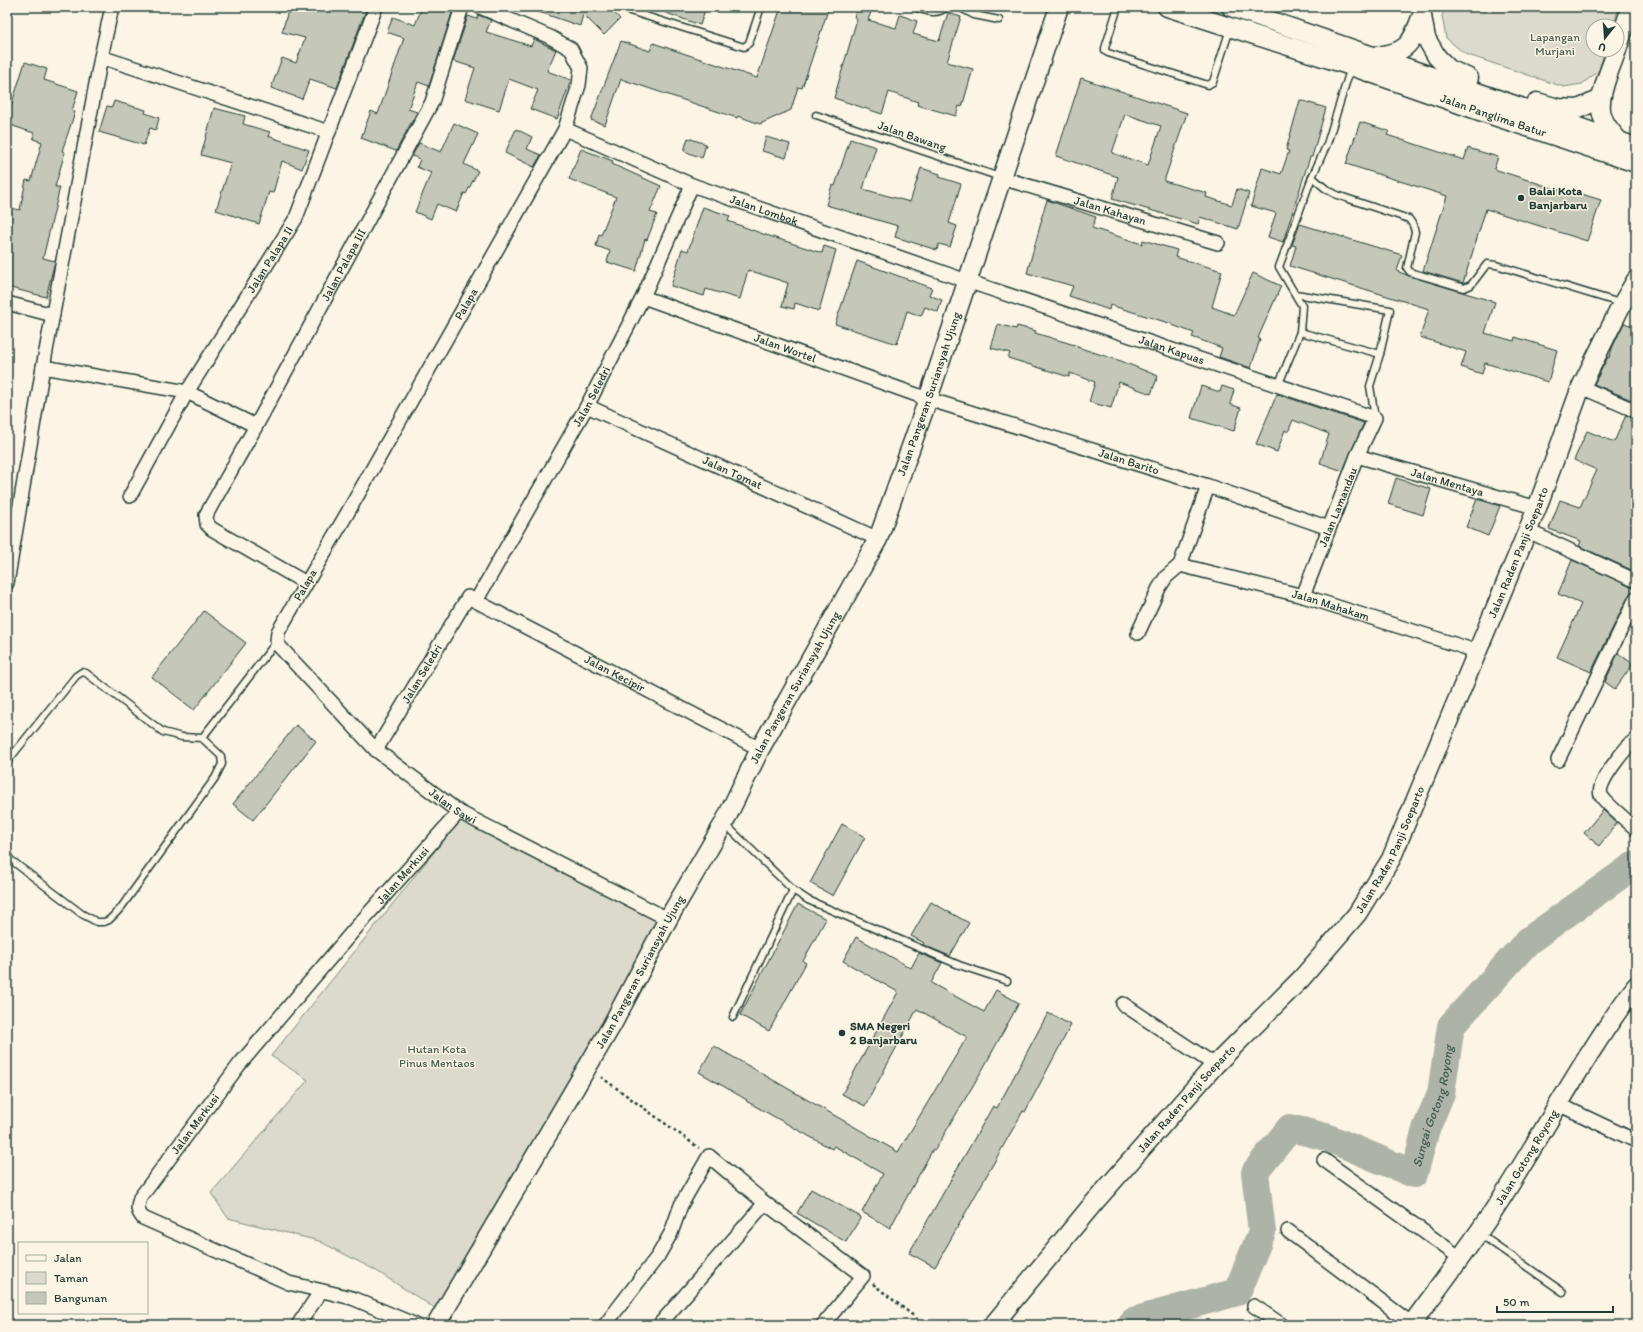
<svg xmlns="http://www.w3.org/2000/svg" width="1643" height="1332" viewBox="0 0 1643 1332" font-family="Itim,sans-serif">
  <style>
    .green { fill: #dcdacc; stroke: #7e8c80 }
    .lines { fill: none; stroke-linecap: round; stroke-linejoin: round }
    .river { stroke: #aeb3a7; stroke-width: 28 }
    .building { fill: #c5c7b9; stroke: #1f3d34; fill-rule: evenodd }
    .lane-casing { stroke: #1f3d34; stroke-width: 9 }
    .street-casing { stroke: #1f3d34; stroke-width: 16 }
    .secondary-casing { stroke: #1f3d34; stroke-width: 21 }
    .path { stroke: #1f3d34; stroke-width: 2.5; stroke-dasharray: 3 3; stroke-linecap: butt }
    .lane { stroke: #fcf5e5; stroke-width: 6 }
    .street { stroke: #fcf5e5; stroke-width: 13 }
    .secondary { stroke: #fcf5e5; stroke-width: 18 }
    .poi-dot { fill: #1f3d34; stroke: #fcf5e5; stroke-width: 1.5 }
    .labels { text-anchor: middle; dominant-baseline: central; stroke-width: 3; stroke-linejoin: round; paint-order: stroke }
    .park-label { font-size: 12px; fill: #455c52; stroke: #fcf5e5 }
    .street-label { font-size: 12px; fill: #1f3d34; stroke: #fcf5e5 }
    .poi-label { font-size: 12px; font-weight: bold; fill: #1f3d34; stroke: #fcf5e5; text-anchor: start }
    .water-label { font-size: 13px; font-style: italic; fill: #435a51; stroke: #fcf5e5 }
  </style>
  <rect width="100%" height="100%" fill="#fcf5e5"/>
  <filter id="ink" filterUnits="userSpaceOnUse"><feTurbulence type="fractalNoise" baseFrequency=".025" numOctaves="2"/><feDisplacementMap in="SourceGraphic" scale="8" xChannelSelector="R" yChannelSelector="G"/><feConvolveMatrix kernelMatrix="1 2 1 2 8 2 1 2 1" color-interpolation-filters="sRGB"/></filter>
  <g filter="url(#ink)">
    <g class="green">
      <polygon points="1445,7 1619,7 1613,26 1593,26 1593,50 1605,50 1599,71 1582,84 1564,87 1465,54 1446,38 1442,16"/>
      <polygon points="462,817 661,920 584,1064 436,1309 375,1270 319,1241 228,1218 211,1193 308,1080 271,1056"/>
    </g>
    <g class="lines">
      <path class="river" id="s1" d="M1132,1325l1,-4 104,-29 25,-60 -7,-60 35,-44 36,9 88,37 12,-45 15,-36 10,-67 77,-85 108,-77"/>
    </g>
    <g class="building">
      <polygon points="289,7 367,7 337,88 310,79 302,99 271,88 282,58 296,63 305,38 282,32"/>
      <polygon points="422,7 444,7 453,10 429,86 418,82 408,109 417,112 396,151 361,138 371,111 378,114 404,38 387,32 393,17 415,25"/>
      <polygon points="533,7 609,7 620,19 604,35 583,14 580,26 533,10"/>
      <polygon points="656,7 706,7 700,25 655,9"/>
      <polygon points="781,7 829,7 802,88 798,87 791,110 760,124 738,116 737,118 621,79 605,125 591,120 621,41 650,51 653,43 757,78"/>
      <polygon points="858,7 873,7 868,20 896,28 900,15 917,21 913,34 939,41 948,13 961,17 947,62 973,69 962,107 959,106 956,116 917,105 918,102 889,92 882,114 834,98 857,19 854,17"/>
      <polygon points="478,15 491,20 486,32 531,46 534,39 556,50 547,71 571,80 557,119 530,109 538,90 509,79 499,110 465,99 475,68 453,61 468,16 477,19"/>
      <polygon points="25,62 47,69 44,80 78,91 72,111 75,112 62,151 65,152 55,187 60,187 43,258 55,261 46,297 7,287 7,207 20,210 26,180 31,181 42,142 33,139 34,133 7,124 7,119"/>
      <path d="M1081,78l106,35 -23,68 43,12 -1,4 26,8 5,-16 12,4 -11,36 -38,-12 -2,7 -86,-25 6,-22 -62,-21zM1125,114l36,12 -13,39 -36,-12z"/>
      <polygon points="1300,100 1326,108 1312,157 1310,157 1283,242 1268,237 1276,213 1251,206 1262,168 1281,174 1289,151 1286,150"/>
      <polygon points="114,101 146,110 145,113 159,118 156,130 150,128 144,145 99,132 107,106 112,107"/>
      <polygon points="214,108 245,116 243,124 270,132 268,136 309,150 302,169 282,161 273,193 269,192 259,224 216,210 231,163 201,155"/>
      <polygon points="1360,122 1389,131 1387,135 1464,160 1468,148 1498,157 1494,169 1571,194 1572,191 1601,200 1587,241 1486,209 1463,283 1423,271 1447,196 1346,164"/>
      <polygon points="454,123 478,134 464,164 478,171 466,194 464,193 456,212 437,204 431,219 415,212 431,173 417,167 420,159 412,156 419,143 441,152"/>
      <polygon points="516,129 532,137 527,149 541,155 534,167 505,153"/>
      <polygon points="766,137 790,144 786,158 762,151"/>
      <polygon points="688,138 706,144 702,158 684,151"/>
      <polygon points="850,139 876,147 863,189 910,202 921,168 940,174 939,177 961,184 949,223 957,226 950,247 939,244 937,250 895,237 898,226 826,205 832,185 835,186"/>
      <polygon points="581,149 613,161 612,164 661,186 650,212 657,214 647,240 645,239 636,271 607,262 610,251 596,246 599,234 601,235 616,197 569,179"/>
      <polygon points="1047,200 1096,217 1092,228 1142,244 1143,240 1177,250 1175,257 1222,271 1212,307 1234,315 1253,273 1281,286 1258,338 1260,339 1251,368 1219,357 1222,348 1192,337 1194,333 1172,325 1172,324 1110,305 1109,310 1069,296 1073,286 1027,273 1042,219 1041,219"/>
      <polygon points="703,207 730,216 728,221 763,234 822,253 824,246 836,250 819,311 795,303 794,309 782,306 788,283 748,270 740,299 706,289 704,296 671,286 682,249 688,251"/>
      <polygon points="1300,224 1402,255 1397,271 1409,276 1495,302 1485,333 1514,341 1515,337 1557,350 1548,382 1485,363 1482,374 1461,367 1466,352 1420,337 1429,309 1290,266 1296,246 1292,245"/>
      <polygon points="857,261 932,288 929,295 942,300 938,312 925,307 921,316 907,311 897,344 835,324"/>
      <polygon points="1624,323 1636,327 1636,402 1594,384 1608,357 1609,358 1613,346"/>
      <polygon points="998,324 1016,329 1017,326 1036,331 1035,333 1078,346 1077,347 1121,361 1158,376 1151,394 1119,382 1111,408 1089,402 1095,382 1070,373 1069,377 1008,358 1010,353 991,348"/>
      <polygon points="1201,386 1220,392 1222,386 1234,390 1230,404 1241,408 1234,431 1191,418"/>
      <polygon points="1277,394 1364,423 1343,471 1320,463 1329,434 1293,420 1288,432 1285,430 1277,452 1256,444"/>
      <polygon points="1626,415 1636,419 1636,572 1579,546 1581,541 1549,529 1560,500 1580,507 1597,470 1574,460 1587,431 1614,442"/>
      <polygon points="1396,478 1431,489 1423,515 1388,504"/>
      <polygon points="1477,499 1500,506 1488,536 1466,527"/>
      <polygon points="1572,560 1636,589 1629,595 1591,672 1557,657 1581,604 1558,594"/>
      <polygon points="204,611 246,643 194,710 152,677"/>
      <polygon points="1618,653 1633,664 1615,689 1605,682"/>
      <polygon points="296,725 316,741 253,820 233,804"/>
      <polygon points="1603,810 1617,823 1599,846 1584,833"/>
      <polygon points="842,824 865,837 833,896 810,883"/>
      <polygon points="931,902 969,923 950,956 923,945 924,943 911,936"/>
      <polygon points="798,904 826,919 803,961 806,963 769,1031 740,1015"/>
      <polygon points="856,937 911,968 919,953 942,963 931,983 984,1012 996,990 1019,1003 984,1067 935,1150 933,1149 890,1228 862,1212 883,1174 834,1146 832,1149 746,1101 747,1100 699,1072 714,1046 898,1152 967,1037 917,1009 865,1106 842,1094 898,992 843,961"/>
      <polygon points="1048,1013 1071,1025 1025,1112 1023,1111 935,1267 909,1253 993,1106 997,1108"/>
      <polygon points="811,1189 861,1217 846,1242 797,1213"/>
    </g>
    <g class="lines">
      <g class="lane-casing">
        <g id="lane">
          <polyline points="617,7 744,47 749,43 761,7"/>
          <path d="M914,7c12,4 22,9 33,0"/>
          <polyline points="959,7 974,15 999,20"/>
          <polyline points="1118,7 1105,48 1105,51 1108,53 1208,85 1213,82 1230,29"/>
          <polyline points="1351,67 1327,144 1312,177 1326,189 1337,195 1409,219 1413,225 1415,232 1407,268 1410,272 1464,288 1471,285 1487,264 1496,265 1620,303"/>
          <polyline points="816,115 1000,177"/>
          <polyline points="1296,294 1390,310 1380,354 1370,386 1375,418"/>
          <polyline points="1300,332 1380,354"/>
          <polyline points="1278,386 1300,332 1302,306 1279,267 1312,177"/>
          <polyline points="202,738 277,641"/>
          <polyline points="7,762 76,676 82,672 86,673 163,732 182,737 202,738 221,756 222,764 215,778 120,909 109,920 104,922 97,922 82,914 7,857"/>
          <polyline points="725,824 793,890 808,900 959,965 1007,981"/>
          <polyline points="733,1017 793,890"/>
          <polyline points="1480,1234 1563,1292"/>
        </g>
      </g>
      <g class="street-casing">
        <g id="street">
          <path id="s2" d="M480,7l70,30 21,12 10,19 -2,17 -14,44 -217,383 -70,120 -1,9 2,5 97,104 83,62 209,107"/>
          <polyline points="101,57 329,132"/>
          <path id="s3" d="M565,129l127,56 275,96 408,137 -18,38 -54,140"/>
          <path id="s4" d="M1002,178l216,65"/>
          <path id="s5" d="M643,297l285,102 280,87 121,42"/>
          <polyline points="7,303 53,315"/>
          <polyline points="43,367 187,392 256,426"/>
          <polyline points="1581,387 1636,411"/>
          <path id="s6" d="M587,406l291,133"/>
          <path id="s7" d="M1357,456l180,52"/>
          <path id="s8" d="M130,496l57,-104 109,-174 80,-211"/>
          <polyline points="1528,531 1636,581"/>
          <path id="s9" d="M1180,565l123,31 176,56"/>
          <polyline points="7,583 43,367 101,57 112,7"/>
          <path id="s10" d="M306,583l-94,-54 -5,-5 -1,-9 50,-89 176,-324 30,-95"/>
          <path id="s11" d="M476,601l111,-195 56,-109 49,-112"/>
          <polyline points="1138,633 1159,588 1166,577 1180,565 1208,486"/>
          <path d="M1636,739c-9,7 -41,45 -35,56 4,9 27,26 35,34"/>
          <path id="s12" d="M376,750l92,-153 292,152"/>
          <polyline points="1558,760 1636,598"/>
          <polyline points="1123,1004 1215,1065"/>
          <polyline points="1558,1104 1636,1141"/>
          <polyline points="1324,1160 1459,1257"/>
          <polyline points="1288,1231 1412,1324"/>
          <polyline points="1254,1306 1282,1325"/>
          <polyline points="660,1324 765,1203"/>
          <polyline points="298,1325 321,1291"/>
          <path id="s13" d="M416,1325l-64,-27 -63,-15 -146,-65c-6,-7 -6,-11 -3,-20l99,-133 115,-135 105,-118"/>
          <polyline points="605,1325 658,1256 671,1233 681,1205 709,1156 765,1203 863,1276 823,1325"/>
        </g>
      </g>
      <g class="secondary-casing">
        <g id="secondary">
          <path id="s14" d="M1167,7l184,59 143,50 142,47"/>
          <polyline points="1231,7 1636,147"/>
          <polyline points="1422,16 1426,38 1437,57 1449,69 1469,78"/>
          <path d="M1617,50c-6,17 -18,43 -16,60 1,12 11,23 19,32"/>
          <polyline points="1617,50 1631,7"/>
          <path d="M1375,56c33,-3 36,-12 47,-41"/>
          <polyline points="1537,102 1558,108 1578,109 1601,99"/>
          <path id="s15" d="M436,1325l176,-300 56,-106 56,-96 36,-74 118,-210 50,-140 131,-392"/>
          <path id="s16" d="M993,1325l99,-120 123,-140 86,-86 56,-65 34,-55 146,-351 44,-121 41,-83 14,-24"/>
          <path id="s17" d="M1411,1325c32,-44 66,-87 95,-134 43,-68 81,-140 130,-205"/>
        </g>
      </g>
      <g class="path">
        <polyline points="601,1077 699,1148"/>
        <polyline points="873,1284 925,1325"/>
      </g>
      <use href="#lane" class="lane"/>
      <use href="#street" class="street"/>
      <use href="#secondary" class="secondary"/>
    </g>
  </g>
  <g class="poi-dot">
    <circle cx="1521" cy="198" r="4"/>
    <circle cx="842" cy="1033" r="4"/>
  </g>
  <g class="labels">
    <g class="park-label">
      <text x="1555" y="37">Lapangan<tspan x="1555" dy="14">Murjani</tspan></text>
      <text x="437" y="1049">Hutan Kota<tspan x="437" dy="14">Pinus Mentaos</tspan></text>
    </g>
    <g class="street-label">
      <text stroke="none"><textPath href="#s14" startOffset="344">Jalan Panglima Batur</textPath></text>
      <text transform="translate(912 136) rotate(19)">Jalan Bawang</text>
      <text stroke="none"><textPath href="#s3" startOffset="215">Jalan Lombok</textPath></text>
      <text stroke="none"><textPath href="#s4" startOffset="113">Jalan Kahayan</textPath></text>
      <text stroke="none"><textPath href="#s8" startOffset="275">Jalan Palapa II</textPath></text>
      <text stroke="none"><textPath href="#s10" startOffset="410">Jalan Palapa III</textPath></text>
      <text transform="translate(466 304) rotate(-60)">Palapa</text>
      <text stroke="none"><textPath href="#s5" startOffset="151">Jalan Wortel</textPath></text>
      <text stroke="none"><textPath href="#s3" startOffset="646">Jalan Kapuas</textPath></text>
      <text stroke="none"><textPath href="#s15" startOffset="1056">Jalan Pangeran Suriansyah Ujung</textPath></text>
      <text stroke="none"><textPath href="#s11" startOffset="235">Jalan Seledri</textPath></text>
      <text stroke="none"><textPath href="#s5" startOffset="513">Jalan Barito</textPath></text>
      <text stroke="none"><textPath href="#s6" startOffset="160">Jalan Tomat</textPath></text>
      <text stroke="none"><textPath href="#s7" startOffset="94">Jalan Mentaya</textPath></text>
      <text transform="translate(1338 507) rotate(-68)">Jalan Lamandau</text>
      <text stroke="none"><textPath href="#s16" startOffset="946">Jalan Raden Panji Soeparto</textPath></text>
      <text transform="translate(305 585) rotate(-60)">Palapa</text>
      <text stroke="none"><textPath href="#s9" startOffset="156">Jalan Mahakam</textPath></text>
      <text stroke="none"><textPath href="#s12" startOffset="344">Jalan Kecipir</textPath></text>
      <text stroke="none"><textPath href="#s12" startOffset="89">Jalan Seledri</textPath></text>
      <text stroke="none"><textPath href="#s15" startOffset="732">Jalan Pangeran Suriansyah Ujung</textPath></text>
      <text stroke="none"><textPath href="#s2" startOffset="1016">Jalan Sawi</textPath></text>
      <text stroke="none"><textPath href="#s16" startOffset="622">Jalan Raden Panji Soeparto</textPath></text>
      <text stroke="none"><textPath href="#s13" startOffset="732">Jalan Merkusi</textPath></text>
      <text stroke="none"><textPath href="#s15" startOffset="408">Jalan Pangeran Suriansyah Ujung</textPath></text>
      <text stroke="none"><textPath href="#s16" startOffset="298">Jalan Raden Panji Soeparto</textPath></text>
      <text stroke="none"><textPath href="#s13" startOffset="408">Jalan Merkusi</textPath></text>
      <text stroke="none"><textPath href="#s17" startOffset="204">Jalan Gotong Royong</textPath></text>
    </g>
    <g class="poi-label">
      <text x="1529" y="191">Balai Kota<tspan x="1529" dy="14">Banjarbaru</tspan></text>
      <text x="850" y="1026">SMA Negeri<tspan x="850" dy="14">2 Banjarbaru</tspan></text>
    </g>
    <g class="water-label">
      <text stroke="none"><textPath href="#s1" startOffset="497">Sungai Gotong Royong</textPath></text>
    </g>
  </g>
  <rect width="1643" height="1332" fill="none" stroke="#fcf5e5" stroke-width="24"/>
  <rect x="12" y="12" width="1619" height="1308" fill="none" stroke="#1f3d34" stroke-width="1.5" filter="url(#ink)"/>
  <rect x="18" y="1242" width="130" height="72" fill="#fcf5e5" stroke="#a4ab9e"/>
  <rect x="26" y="1255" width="20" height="6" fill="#fcf5e5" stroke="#a4ab9e"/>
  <text x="54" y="1262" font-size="12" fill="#1f3d34">Jalan</text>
  <rect x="26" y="1272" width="20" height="12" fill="#dcdacc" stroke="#a4ab9e"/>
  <text x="54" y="1282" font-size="12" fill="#1f3d34">Taman</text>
  <rect x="26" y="1292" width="20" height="12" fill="#c5c7b9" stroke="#a4ab9e"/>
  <text x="54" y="1302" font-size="12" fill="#1f3d34">Bangunan</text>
  <g transform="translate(1605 38) rotate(197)"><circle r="19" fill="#fcf5e5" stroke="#a4ab9e"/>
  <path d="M0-3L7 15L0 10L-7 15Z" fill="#1f3d34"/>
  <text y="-6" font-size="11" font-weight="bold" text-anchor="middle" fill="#1f3d34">U</text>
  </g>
  <path d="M1497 1306v6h116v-6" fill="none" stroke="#1f3d34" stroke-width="2"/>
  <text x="1503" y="1306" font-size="12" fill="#1f3d34" stroke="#fcf5e5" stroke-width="3" paint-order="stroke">50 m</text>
</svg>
